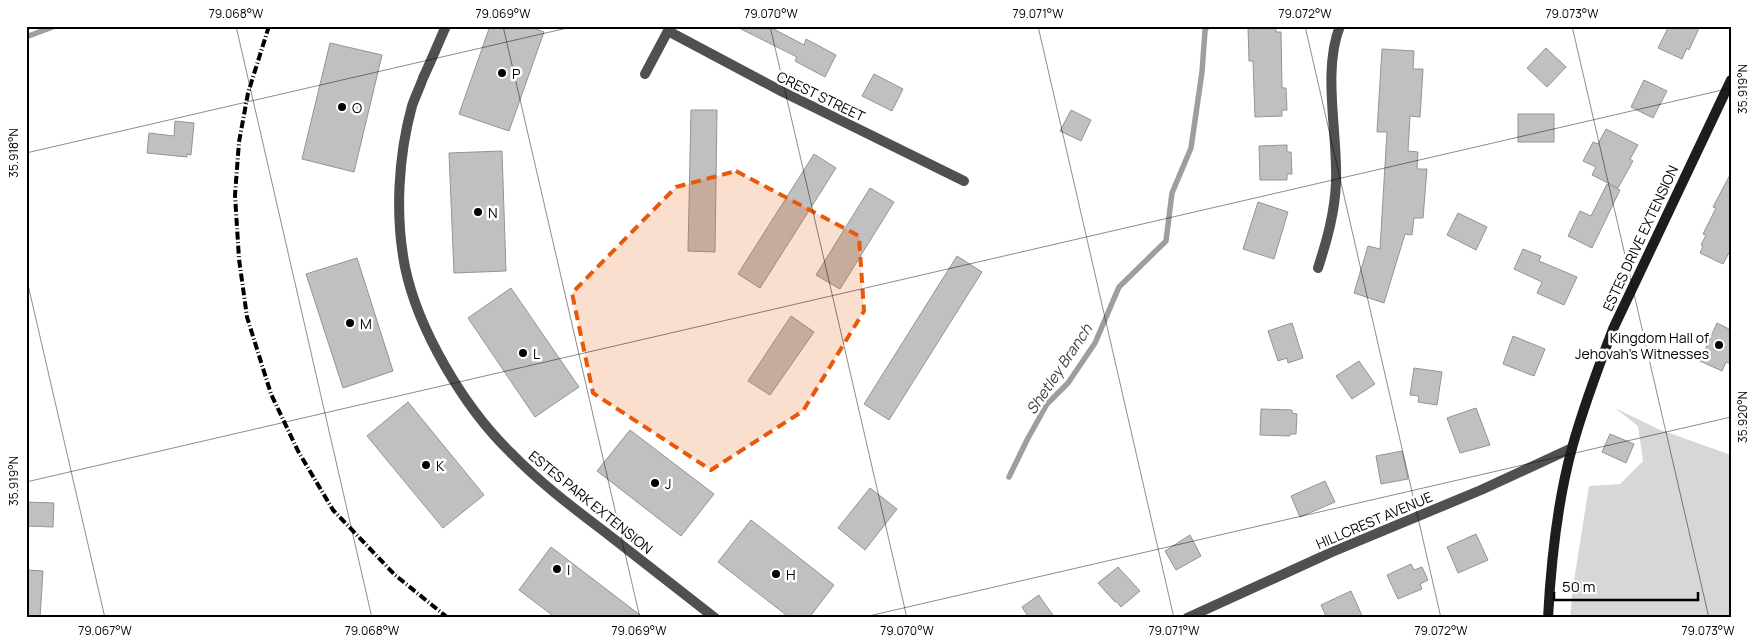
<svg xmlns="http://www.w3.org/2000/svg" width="1757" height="644" viewBox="0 0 1757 644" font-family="Manrope,sans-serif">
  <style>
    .green { fill: #d7d7d7 }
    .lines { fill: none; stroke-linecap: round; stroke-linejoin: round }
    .stream { stroke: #9e9e9e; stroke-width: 5.5 }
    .building { fill: #c0c0c0; stroke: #949494 }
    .minor { stroke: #505050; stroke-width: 10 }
    .secondary { stroke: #1d1d1d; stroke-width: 10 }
    .rail { stroke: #000; stroke-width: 4; stroke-dasharray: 8 2.5 1 2.5; stroke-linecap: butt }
    .marked { fill: #e8590c; fill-opacity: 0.2; stroke: #e8590c; stroke-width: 4; stroke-dasharray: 10 6; stroke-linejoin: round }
    .ticks { fill: none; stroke: #000; stroke-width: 1; stroke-opacity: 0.45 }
    .poi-dot { fill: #000; stroke: #fff; stroke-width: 2 }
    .labels { text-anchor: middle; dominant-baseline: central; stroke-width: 5; stroke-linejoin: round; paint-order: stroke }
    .poi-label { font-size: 14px; fill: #000; stroke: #fff; text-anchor: start }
    .street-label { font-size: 14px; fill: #000; stroke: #fff }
    .water-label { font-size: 15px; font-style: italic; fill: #3f3f3f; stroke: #fff }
    .neatline { fill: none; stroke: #000; stroke-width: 2 }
    .ticks-label { font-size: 12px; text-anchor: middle; fill: #000 }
  </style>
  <rect width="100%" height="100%" fill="#fff"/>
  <polygon class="green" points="1615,408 1658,429 1731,455 1731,618 1570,618 1573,587 1589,486 1620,484 1643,461 1638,426"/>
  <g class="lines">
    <g class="stream">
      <polyline points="26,37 55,26"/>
      <polyline points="1009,477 1027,440 1047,404 1068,383 1095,343 1119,287 1166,241 1172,193 1191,148 1202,72 1205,31 1207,26"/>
    </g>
  </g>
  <g class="building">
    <polygon points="490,26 529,26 544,32 509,131 459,114"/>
    <polygon points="735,26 768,26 804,45 806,39 836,55 825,77 795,61 797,57"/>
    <polygon points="1248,26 1276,26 1276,32 1281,32 1282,88 1286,88 1287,110 1282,110 1282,116 1255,117 1253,61 1249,61"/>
    <polygon points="1669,26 1700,26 1689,50 1687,48 1682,59 1658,48"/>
    <polygon points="330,43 382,55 354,172 302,159"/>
    <polygon points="1546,48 1566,67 1547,87 1527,68"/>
    <polygon points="1382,49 1414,51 1413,69 1423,69 1420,117 1410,116 1408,151 1418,152 1417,169 1427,169 1423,218 1414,218 1412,235 1405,234 1384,303 1354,293 1368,246 1380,249 1387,132 1377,132"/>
    <polygon points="874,74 903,89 892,111 862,96"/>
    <polygon points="1644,80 1667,91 1653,118 1631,107"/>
    <polygon points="691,110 717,110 715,252 688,251"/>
    <polygon points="1071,110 1091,120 1081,141 1060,131"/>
    <rect x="1518" y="114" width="36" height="28"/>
    <polygon points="175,121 194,123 191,155 187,154 187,157 147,153 149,133 174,136"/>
    <polygon points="1606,129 1638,145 1630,159 1633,161 1618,188 1592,175 1596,167 1583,161 1593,142 1598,144"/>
    <polygon points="1287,145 1287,152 1291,152 1292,174 1287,174 1287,180 1260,180 1259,146"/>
    <polygon points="502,151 506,271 454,273 449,153"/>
    <polygon points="814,154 836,168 760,288 738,274"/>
    <polygon points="1731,173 1731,249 1723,264 1700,253 1703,246 1701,245 1706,235 1703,234 1716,208 1713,207"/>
    <polygon points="1607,184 1620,190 1592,248 1568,236 1580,211 1591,216"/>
    <polygon points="870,188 894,202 840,289 816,275"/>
    <polygon points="1258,202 1288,212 1274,259 1243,249"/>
    <polygon points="1458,213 1487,227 1476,250 1447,235"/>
    <polygon points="1523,249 1541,256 1539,261 1577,277 1564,305 1537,293 1542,282 1514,269"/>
    <polygon points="957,256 982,272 889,420 864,404"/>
    <polygon points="357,258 393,371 343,388 306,274"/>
    <polygon points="511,288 579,387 535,417 468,318"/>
    <polygon points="791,316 814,332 770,395 748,381"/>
    <polygon points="1292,323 1303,358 1288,363 1287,358 1278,361 1268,331"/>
    <polygon points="1717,323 1731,330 1731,364 1726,362 1722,371 1700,361"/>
    <polygon points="1513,336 1545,349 1534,376 1503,364"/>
    <polygon points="1359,361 1375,384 1352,399 1336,376"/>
    <polygon points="1414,368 1442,372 1437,405 1418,402 1419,396 1410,395"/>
    <polygon points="408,402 484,495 443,528 367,436"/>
    <polygon points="1476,408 1490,445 1460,453 1447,418"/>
    <polygon points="1261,409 1292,410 1292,413 1297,414 1296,434 1290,434 1290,436 1260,435"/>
    <polygon points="630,430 714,494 681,536 597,471"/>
    <polygon points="1610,434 1634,444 1626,463 1602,452"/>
    <polygon points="1402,451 1408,479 1381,484 1376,456"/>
    <polygon points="1325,481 1335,502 1300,517 1291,496"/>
    <polygon points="870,488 897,509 865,550 838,528"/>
    <polygon points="26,502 54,503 53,527 26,526"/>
    <polygon points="751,520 834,585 809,618 790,618 718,562"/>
    <polygon points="1476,534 1488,560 1458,573 1447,547"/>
    <polygon points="1190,535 1201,556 1176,570 1165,551"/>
    <polygon points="551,547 644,618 556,618 519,590"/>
    <polygon points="1411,564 1414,570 1422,567 1428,580 1420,584 1422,589 1398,599 1387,575"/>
    <polygon points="1118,567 1140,591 1121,607 1116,601 1115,602 1098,583"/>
    <polygon points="26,570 43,571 40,618 26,618"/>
    <polygon points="1351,591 1363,618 1327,618 1321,605"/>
    <polygon points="1039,595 1040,597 1055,618 1029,618 1022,607"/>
  </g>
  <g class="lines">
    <g class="minor">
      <path d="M446,26c-8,18 -15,35 -23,52 -3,9 -8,19 -11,28 -14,51 -17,110 -7,161 13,63 59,140 105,185 29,30 62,55 95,80 37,29 73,57 110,86"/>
      <polyline points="668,31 781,91 964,181"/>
      <polyline points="645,74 670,27"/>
      <path d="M1318,268c9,-28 17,-56 18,-86 2,-48 -14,-111 4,-156"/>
      <polyline points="1187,618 1332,552 1481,490 1572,448"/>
    </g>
    <path class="secondary" d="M1548,618c3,-57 9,-115 24,-170 11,-40 26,-80 41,-119l118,-249"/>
    <polyline class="rail" points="269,26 248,93 239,142 235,195 239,259 247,317 271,394 298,451 333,510 395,575 448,618"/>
  </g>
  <path class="marked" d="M736,171l123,65 5,75 -61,100 -92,59 -118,-77 -21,-100 104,-106z"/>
  <path class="ticks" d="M236,26l136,592M503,26l137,592M770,26l137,592M1038,26l136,592M1305,26l136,592M1572,26l137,592M26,153l550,-127M26,276l79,342M26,482l1705,-394M860,618l871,-201"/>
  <g class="poi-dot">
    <circle cx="502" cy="73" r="5"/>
    <circle cx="342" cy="107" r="5"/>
    <circle cx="478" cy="212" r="5"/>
    <circle cx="350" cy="323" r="5"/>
    <circle cx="1719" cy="345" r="5"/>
    <circle cx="523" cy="353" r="5"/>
    <circle cx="426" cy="465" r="5"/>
    <circle cx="655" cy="483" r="5"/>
    <circle cx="557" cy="569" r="5"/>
    <circle cx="776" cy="574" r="5"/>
  </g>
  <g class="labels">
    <g class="poi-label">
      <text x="512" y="73">P</text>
      <text x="352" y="107">O</text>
      <text x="488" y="212">N</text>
      <text x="360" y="323">M</text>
      <text x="1709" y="337" text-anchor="end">Kingdom Hall of<tspan x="1709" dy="16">Jehovah’s Witnesses</tspan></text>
      <text x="533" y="353">L</text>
      <text x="436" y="465">K</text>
      <text x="665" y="483">J</text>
      <text x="567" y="569">I</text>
      <text x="786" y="574">H</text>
    </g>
    <g class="street-label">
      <text transform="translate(821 96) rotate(26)">CREST STREET</text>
      <text transform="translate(1640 238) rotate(-65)">ESTES DRIVE EXTENSION</text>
      <text transform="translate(591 502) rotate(39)">ESTES PARK EXTENSION</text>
      <text transform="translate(1374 520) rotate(-23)">HILLCREST AVENUE</text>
    </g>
    <g class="water-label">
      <text transform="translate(1059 369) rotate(-56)">Shetley Branch</text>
    </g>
  </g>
  <rect width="1757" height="644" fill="none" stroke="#ffffff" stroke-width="55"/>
  <path d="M1554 592v8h144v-8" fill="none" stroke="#000000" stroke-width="2.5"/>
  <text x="1562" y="592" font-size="15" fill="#000000" stroke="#ffffff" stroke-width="4" paint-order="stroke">50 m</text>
  <rect x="28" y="28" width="1702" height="588" class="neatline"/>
  <g class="ticks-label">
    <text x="236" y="18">79.068°W</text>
    <text x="503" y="18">79.069°W</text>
    <text x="771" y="18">79.070°W</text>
    <text x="1038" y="18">79.071°W</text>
    <text x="1305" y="18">79.072°W</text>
    <text x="1572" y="18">79.073°W</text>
    <text transform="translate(1743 89) rotate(-90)" y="4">35.919°N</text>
    <text transform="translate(14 153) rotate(-90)" y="4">35.918°N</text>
    <text transform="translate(1743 417) rotate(-90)" y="4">35.920°N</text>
    <text transform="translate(14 481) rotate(-90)" y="4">35.919°N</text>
    <text x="105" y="635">79.067°W</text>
    <text x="372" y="635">79.068°W</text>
    <text x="639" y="635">79.069°W</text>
    <text x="907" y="635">79.070°W</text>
    <text x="1174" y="635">79.071°W</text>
    <text x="1441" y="635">79.072°W</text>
    <text x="1708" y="635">79.073°W</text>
  </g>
</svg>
